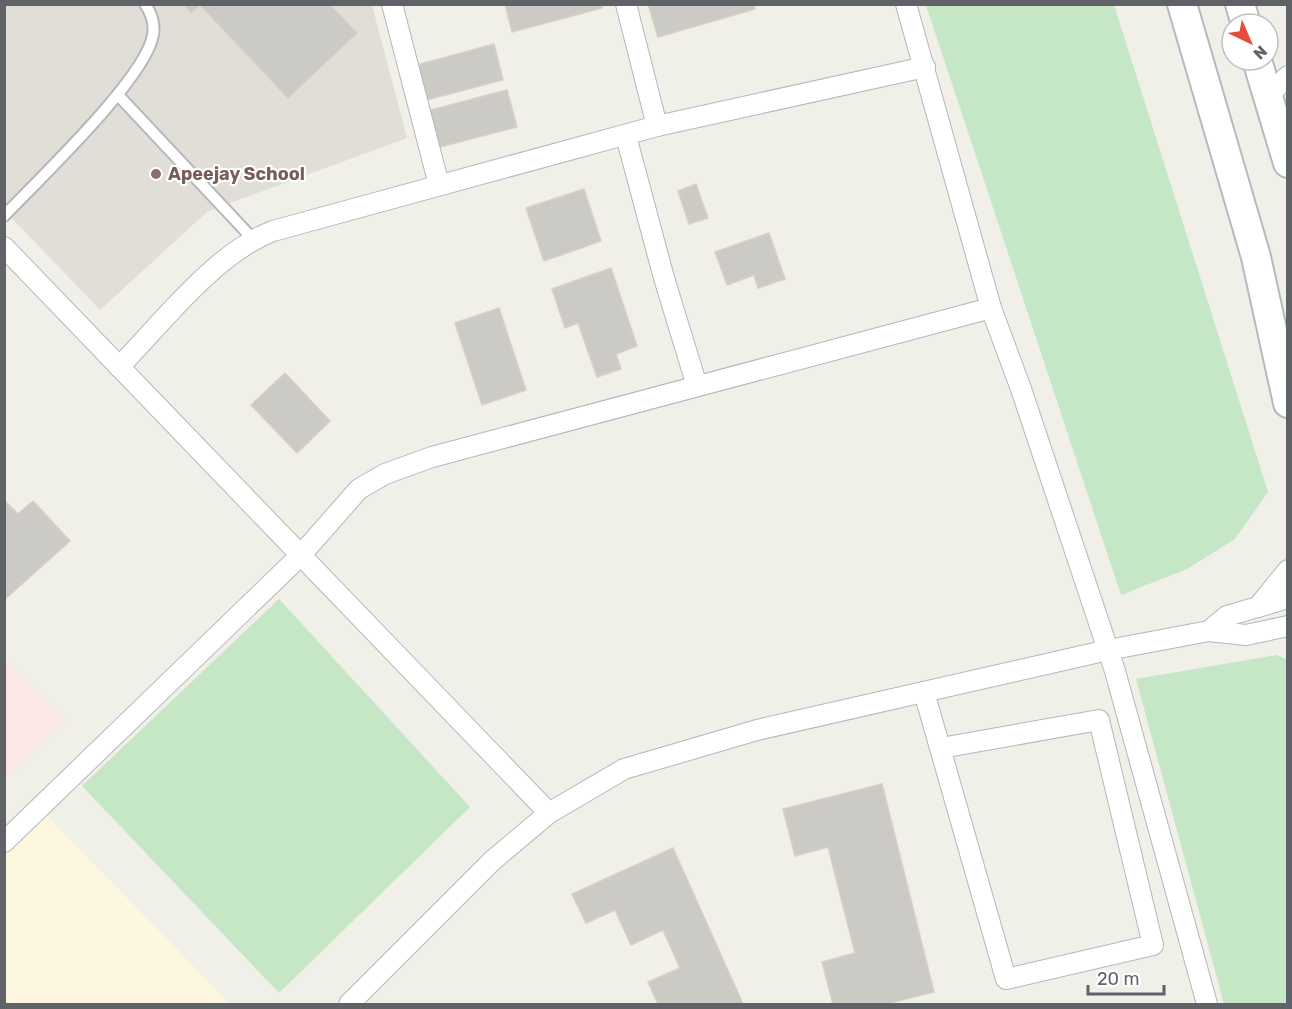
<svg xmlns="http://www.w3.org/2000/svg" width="1292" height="1009" viewBox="0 0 1292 1009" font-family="Rubik,sans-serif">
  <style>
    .commercial { fill: #fdf7e0 }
    .education { fill: #e0ded6 }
    .medical { fill: #fbe8e6 }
    .green { fill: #c5e7c6 }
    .building { fill: #cccac4; stroke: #d5d1c6; stroke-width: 1.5 }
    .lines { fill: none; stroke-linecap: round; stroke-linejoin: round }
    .lane-casing { stroke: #b5b7bb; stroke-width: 14 }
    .street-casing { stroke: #b5b7bb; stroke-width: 22 }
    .secondary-casing { stroke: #b6b9be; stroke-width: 32 }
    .lane { stroke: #fff; stroke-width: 10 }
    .street { stroke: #fff; stroke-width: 20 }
    .secondary { stroke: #fff; stroke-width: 28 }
    .education-dot { fill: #8d6e63; stroke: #fff; stroke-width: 2 }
    .labels { text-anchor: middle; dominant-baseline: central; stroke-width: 4.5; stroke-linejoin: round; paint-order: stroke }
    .education-label { font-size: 18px; font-weight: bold; fill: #785e54; stroke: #fff; text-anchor: start }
  </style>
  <rect width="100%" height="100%" fill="#f0efe8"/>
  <polygon class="commercial" points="32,800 230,1004 5,1004 5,826"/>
  <polygon class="education" points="5,5 372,5 407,138 208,211 100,310 5,211"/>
  <polygon class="medical" points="5,659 65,720 5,779"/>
  <g class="green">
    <polygon points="926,5 1114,5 1268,492 1235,539 1187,569 1121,595"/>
    <polygon points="279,599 470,807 279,993 82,786"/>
    <polygon points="1277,655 1288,660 1287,1004 1224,1004 1136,679"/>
  </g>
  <g class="building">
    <polygon points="184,4 333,4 331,6 357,33 288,98 200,5 191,13"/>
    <polygon points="505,4 601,4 602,8 512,32"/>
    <polygon points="648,4 754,4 755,9 658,37"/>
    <polygon points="494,44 503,80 426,100 417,65"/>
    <polygon points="507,90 517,127 436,148 427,111"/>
    <polygon points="696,184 708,218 689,224 678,191"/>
    <polygon points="584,189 601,241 544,261 526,208"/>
    <polygon points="769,233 785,279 758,288 754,275 727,285 715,252"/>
    <polygon points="611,268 637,346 616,354 621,369 597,377 578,323 565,328 552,289"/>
    <polygon points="499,308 526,390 482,405 455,323"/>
    <polygon points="285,373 330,421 297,453 251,405"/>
    <polygon points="4,500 18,514 33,501 70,541 4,600"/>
    <polygon points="882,784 934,992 886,1004 833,1004 822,962 855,953 828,847 795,856 783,809"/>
    <polygon points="673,848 743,1004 658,1004 648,982 680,968 663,930 631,945 615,910 586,923 572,894"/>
  </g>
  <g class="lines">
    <g class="lane-casing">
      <g id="lane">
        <polyline points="118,95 253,239"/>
        <path d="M4,216c34,-36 142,-138 149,-181 2,-12 -1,-21 -8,-31"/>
      </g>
    </g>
    <g class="street-casing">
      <g id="street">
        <polyline points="392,4 439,185"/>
        <polyline points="626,4 657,126"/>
        <polyline points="906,4 991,308 1021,389 1115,671 1207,1004"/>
        <polyline points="1268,96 1288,76"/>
        <polyline points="626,136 664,278 697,386"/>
        <polyline points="4,247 549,813"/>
        <path d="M119,367c43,-44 96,-114 154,-136l384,-105 268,-59"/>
        <polyline points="1258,607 1288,570"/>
        <polyline points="1209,631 1227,616 1288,598"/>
        <polyline points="924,692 1006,979 1153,945 1099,720 941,748"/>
        <polyline points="4,842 300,556 359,489 385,474 432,457 991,308"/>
        <polyline points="349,1004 492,861 549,813 624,769 757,730 1108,650 1209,631 1246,635 1288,626"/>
      </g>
    </g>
    <g class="secondary-casing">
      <g id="secondary">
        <polyline points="1182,4 1256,257 1288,403"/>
        <polyline points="1240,4 1246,24"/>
        <polyline points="1257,60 1288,163"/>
      </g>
    </g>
    <use href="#lane" class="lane"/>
    <use href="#street" class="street"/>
    <use href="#secondary" class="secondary"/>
  </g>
  <circle class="education-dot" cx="156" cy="174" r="6"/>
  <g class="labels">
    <g class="education-label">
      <text x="168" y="174">Apeejay School</text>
    </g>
  </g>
  <rect width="1292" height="1009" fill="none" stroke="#5f6267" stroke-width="12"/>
  <g transform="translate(1250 42) rotate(136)"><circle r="28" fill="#ffffff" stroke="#bfc0c2" stroke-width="1.5"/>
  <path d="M0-4.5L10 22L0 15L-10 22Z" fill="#e54c39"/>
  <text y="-9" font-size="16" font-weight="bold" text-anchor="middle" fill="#5f6267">N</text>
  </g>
  <path d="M1088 985v9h76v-9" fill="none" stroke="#5f6267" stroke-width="3"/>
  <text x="1097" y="985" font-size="18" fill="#5f6267" stroke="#ffffff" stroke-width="4.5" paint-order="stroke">20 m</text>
</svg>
